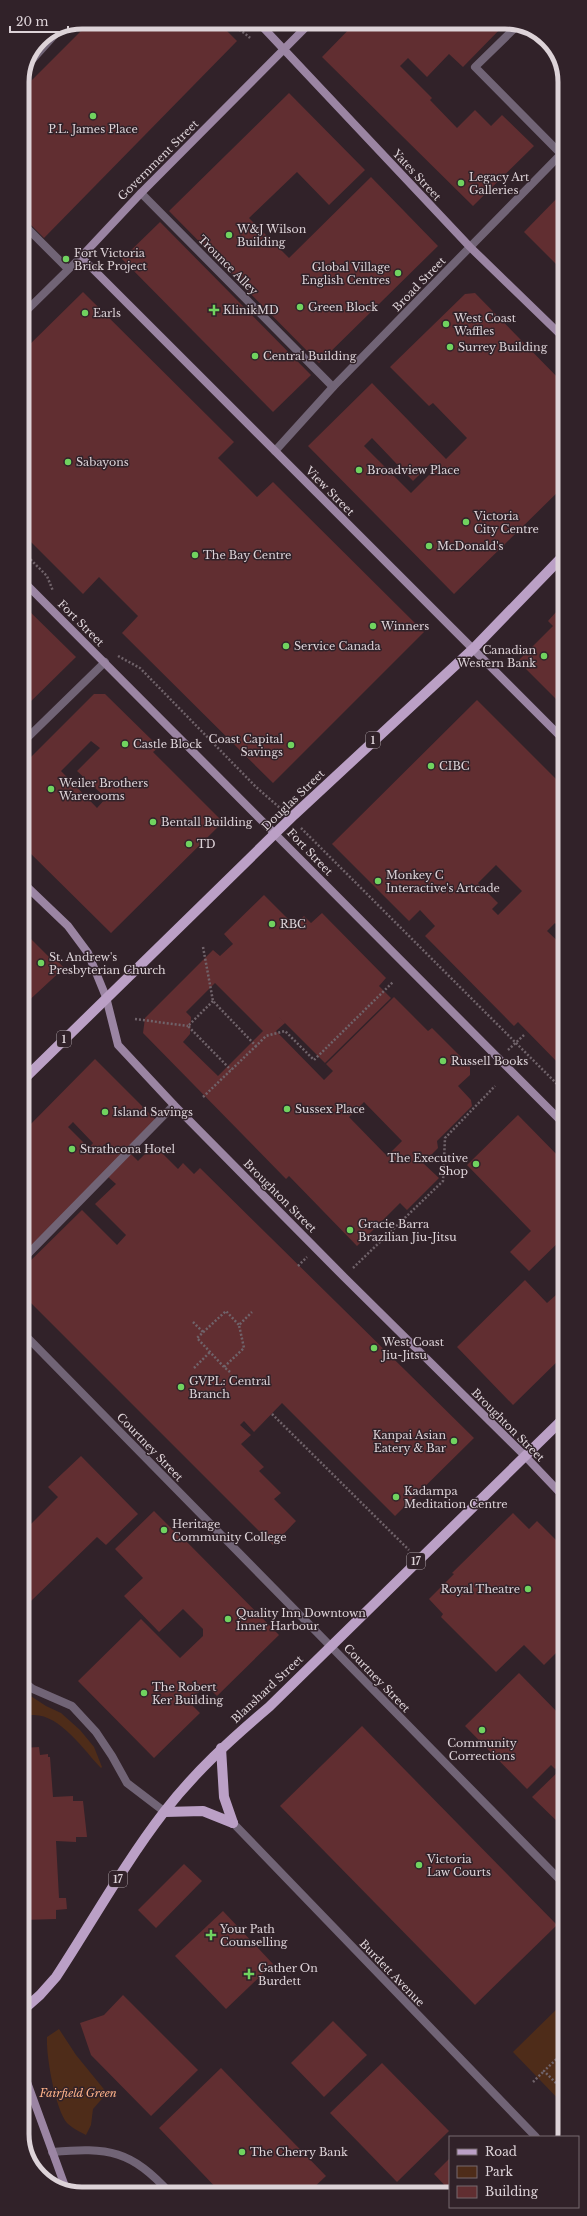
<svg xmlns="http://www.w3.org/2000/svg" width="587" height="2216" viewBox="0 0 587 2216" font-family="'Libre Baskerville',serif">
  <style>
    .green { fill: #4e2c19 }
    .building { fill: #612e31; fill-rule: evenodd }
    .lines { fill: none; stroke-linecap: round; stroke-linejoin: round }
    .path { stroke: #70636a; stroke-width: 2.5; stroke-dasharray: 2 2; stroke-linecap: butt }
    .lane { stroke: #716476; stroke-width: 8 }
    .street { stroke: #716476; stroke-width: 8 }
    .secondary { stroke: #9b85a3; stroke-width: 8 }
    .primary { stroke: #bba0c6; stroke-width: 10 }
    .poi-dot { fill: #70d35f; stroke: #312229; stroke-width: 1.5 }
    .labels { text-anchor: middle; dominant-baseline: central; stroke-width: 3; stroke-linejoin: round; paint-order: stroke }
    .shield { fill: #312229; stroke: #a99ea4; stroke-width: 1 }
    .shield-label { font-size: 10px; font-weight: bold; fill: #ddd3d8 }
    .poi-label { font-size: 11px; fill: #ddd3d8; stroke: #312229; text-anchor: start }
    .street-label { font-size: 11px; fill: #ddd3d8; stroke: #312229 }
    .park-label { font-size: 11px; font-style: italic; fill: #feb28a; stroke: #312229 }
    .rim { fill: none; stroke: #ddd3d8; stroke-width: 5 }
  </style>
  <rect width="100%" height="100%" fill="#312229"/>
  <g class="green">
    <path d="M23,1691l23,15 15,7 19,17 14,17 8,20 -1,1c-19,-20 -47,-63 -78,-51z"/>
    <polygon points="565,2001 565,2106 513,2052"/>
    <path d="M59,2029l17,26 31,38 -14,16 -2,16 -5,10c-6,-3 -14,-7 -19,-12 -12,-15 -21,-67 -20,-86z"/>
  </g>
  <g class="building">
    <polygon points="90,22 218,22 237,41 44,238 22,216 22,90"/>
    <polygon points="356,22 507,22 463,67 449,54 427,77 408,58 400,66 432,98 430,100 457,128 475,110 491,126 502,115 534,146 473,206 322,57"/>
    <polygon points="289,93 365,170 329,205 297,172 249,218 289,258 371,177 438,246 319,363 169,211"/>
    <polygon points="564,191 564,272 524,232"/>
    <polygon points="160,222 311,375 273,412 122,259"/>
    <polygon points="22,243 30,251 22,259"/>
    <polygon points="83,292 234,442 218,458 257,497 273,482 424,632 273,783 122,633 138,616 99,577 83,594 22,533 22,352"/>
    <path d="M475,293l89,91v102l-110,108 -146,-148 64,-63 74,76 21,-21 -34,-35 -4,3 -39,-39 75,-73zM372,438l41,43 16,-16 5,5 -23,23 -47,-47z"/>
    <polygon points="22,604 76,657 22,710"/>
    <polygon points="557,611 563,617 564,615 564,707 518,661 553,626 548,621"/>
    <path d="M94,694h11l54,53 -6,5 70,70 -112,111 -89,-88v-79zM91,741l9,7 -23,23 29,27 -9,10 -36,-37z"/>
    <path d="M477,700l87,87v145l-9,-9 -8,8 17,16v6l-5,6 5,5v105l-46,-47 -4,4 -89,-90 10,-10 -15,-16 -11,11 -77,-77zM496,865l26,26 -24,24 -6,-6 6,-6 -20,-20z"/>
    <path d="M264,895l30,30 10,-9 7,7 11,-10 64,65 -7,8 12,12 -66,65 -69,-69 29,29 -9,8 48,49 9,-9 -7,-7 68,-67 34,34 4,-3 38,38v9l-12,11 13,14 1,6 -35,35 1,7 -15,15 16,15 -32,32 -7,-7 -43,43 -68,-70 -3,3 -143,-146 2,-15 68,-68 7,6 13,-12 -9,-10zM215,983l48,48 -45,45 -35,-34 7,-8 1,-17 -5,-5zM364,1102l38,39 -15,15 -38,-39z"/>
    <polygon points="22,930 50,958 52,955 64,968 23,1006"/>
    <path d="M95,1059l62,62 -134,134v-123zM73,1122l20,21 -4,5 -21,-21z"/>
    <polygon points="518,1115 564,1162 564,1237 529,1271 510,1252 531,1231 467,1165"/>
    <polygon points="154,1145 178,1169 183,1163 194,1174 200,1168 474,1438 395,1516 282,1403 254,1432 244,1421 240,1425 251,1435 241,1444 264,1467 259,1471 281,1493 274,1499 296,1521 273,1545 23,1295 23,1268 82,1210 117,1245 126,1235 95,1204 116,1184 107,1176 130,1153 138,1161"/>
    <polygon points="525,1280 547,1303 565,1287 565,1354 513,1405 457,1347"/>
    <polygon points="23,1373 28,1378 23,1384"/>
    <polygon points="81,1456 138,1514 106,1545 97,1537 30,1602 23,1594 23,1532 58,1497 48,1487"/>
    <polygon points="154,1511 182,1539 183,1538 279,1635 217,1696 206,1685 189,1702 200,1713 154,1758 78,1681 141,1619 180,1658 203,1636 203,1629 183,1609 159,1632 124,1596 143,1578 115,1549"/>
    <polygon points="513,1513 529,1529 537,1521 565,1549 565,1644 544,1665 524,1645 496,1672 441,1617 443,1614 429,1599 454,1574 452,1573"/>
    <polygon points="519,1673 565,1720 565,1823 562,1826 532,1797 564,1766 562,1763 555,1769 551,1765 527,1789 465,1726"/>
    <polygon points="362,1726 557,1925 475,2005 280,1806"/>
    <polygon points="39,1747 40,1755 48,1754 48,1757 50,1757 53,1797 73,1796 73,1801 83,1801 87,1837 76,1837 76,1842 56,1841 59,1898 66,1898 67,1909 56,1910 56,1919 23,1920 23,1748"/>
    <polygon points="184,1864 202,1881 156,1928 138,1910"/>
    <polygon points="223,1911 273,1964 226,2009 175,1956"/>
    <polygon points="123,1995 198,2070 151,2116 91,2055 80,2023 104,2015"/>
    <polygon points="333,2021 367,2055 324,2097 291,2063"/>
    <polygon points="382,2063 449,2131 397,2182 330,2113"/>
    <polygon points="221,2068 326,2176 308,2193 222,2194 159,2128"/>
    <polygon points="450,2158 450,2191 434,2174"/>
  </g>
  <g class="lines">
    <g class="path">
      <path d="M230,22c6,7 13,9 20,16"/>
      <polyline points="22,551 47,576 53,591"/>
      <polyline points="118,656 140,668 256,787 280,808"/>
      <polyline points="301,828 564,1091"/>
      <polyline points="203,947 213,1001 256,1046 266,1036 285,1031 314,1060 393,982"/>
      <polyline points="213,1001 188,1026 231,1070"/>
      <polyline points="135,1019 188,1026"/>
      <polyline points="508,1050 524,1035"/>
      <polyline points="203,1097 256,1046"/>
      <polyline points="298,1266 307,1257"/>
      <polyline points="353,1268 443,1181 445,1138 495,1086"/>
      <polyline points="193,1322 203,1332"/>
      <polyline points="224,1367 197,1338 226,1311 239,1325"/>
      <polyline points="194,1368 210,1352"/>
      <polyline points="230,1372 224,1367 244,1348 239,1325 252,1312"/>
      <polyline points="272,1414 409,1550"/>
      <polyline points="565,2051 544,2071 565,2092"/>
      <polyline points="533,2082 544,2071"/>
    </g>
    <g class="lane">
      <polyline points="518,25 475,67 561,154"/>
      <polyline points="23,1259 174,1105"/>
    </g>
    <g class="street">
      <polyline points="31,61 57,32"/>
      <polyline points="141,193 333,387"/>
      <polyline points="22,223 68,269"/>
      <polyline points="22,315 81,257"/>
      <polyline points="275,451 333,387 564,151"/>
      <polyline points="22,743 105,662"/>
      <polyline points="23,1333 565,1885"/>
      <polyline points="23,1681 33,1689 72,1706 96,1732 112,1756 127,1783 165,1812"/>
      <polyline points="233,1823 536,2137"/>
      <path d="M52,2152c57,-5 79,-2 119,42"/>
    </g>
    <g class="secondary">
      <polyline points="258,22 470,247 564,338"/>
      <polyline points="311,22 141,193 81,257 564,740"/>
      <polyline points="22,580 564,1124"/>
      <polyline points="22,882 68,926 88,953 106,997 118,1045 174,1105 344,1277 525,1456 565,1498"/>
      <polyline points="23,2064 27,2082 66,2189"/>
    </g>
    <g class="primary">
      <polyline points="23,1080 294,815 473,649 564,555"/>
      <polyline points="221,1748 224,1797 233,1823"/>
      <polyline points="165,1812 203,1811 233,1823"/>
      <path d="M23,2010l17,-15 16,-18c36,-55 68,-113 108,-165 31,-40 66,-72 105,-105l296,-290"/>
    </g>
  </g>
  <g class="poi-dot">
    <circle cx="93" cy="116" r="4"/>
    <circle cx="461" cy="183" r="4"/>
    <circle cx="229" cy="235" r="4"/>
    <circle cx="66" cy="259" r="4"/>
    <circle cx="398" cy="273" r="4"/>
    <circle cx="300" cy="307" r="4"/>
    <path d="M212 304h4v4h4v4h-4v4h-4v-4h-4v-4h4z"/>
    <circle cx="85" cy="313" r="4"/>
    <circle cx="446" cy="324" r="4"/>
    <circle cx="450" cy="347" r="4"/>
    <circle cx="255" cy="356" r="4"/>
    <circle cx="68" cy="462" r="4"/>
    <circle cx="359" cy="470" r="4"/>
    <circle cx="466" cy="522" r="4"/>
    <circle cx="429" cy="546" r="4"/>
    <circle cx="195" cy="555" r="4"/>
    <circle cx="373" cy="626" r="4"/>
    <circle cx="286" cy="646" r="4"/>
    <circle cx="544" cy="656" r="4"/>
    <circle cx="125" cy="744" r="4"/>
    <circle cx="291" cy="745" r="4"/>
    <circle cx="431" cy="766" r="4"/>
    <circle cx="51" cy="789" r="4"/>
    <circle cx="153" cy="822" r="4"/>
    <circle cx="189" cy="844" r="4"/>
    <circle cx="378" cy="881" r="4"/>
    <circle cx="272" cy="924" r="4"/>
    <circle cx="41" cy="963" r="4"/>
    <circle cx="443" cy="1061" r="4"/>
    <circle cx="287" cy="1109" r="4"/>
    <circle cx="105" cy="1112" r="4"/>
    <circle cx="72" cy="1149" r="4"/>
    <circle cx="476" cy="1164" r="4"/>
    <circle cx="350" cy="1230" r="4"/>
    <circle cx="374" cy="1348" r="4"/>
    <circle cx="181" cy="1387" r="4"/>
    <circle cx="454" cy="1441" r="4"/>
    <circle cx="396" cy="1497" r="4"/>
    <circle cx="164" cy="1530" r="4"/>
    <circle cx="528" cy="1589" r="4"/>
    <circle cx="228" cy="1619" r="4"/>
    <circle cx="144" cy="1693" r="4"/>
    <circle cx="482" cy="1730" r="4"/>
    <circle cx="419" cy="1865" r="4"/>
    <path d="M209 1929h4v4h4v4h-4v4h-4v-4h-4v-4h4z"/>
    <path d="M247 1968h4v4h4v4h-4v4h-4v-4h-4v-4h4z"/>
    <circle cx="242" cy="2152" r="4"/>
  </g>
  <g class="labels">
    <g class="shield">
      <rect x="366" y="732" width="14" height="16" rx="3"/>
      <rect x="57" y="1031" width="14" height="16" rx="3"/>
      <rect x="407" y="1553" width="18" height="16" rx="3"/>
      <rect x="109" y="1871" width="18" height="16" rx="3"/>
    </g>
    <g class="shield-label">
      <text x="373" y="740">1</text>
      <text x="64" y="1039">1</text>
      <text x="416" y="1561">17</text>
      <text x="118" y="1879">17</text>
    </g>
    <g class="poi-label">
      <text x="93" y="129" text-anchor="middle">P.L. James Place</text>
      <text x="469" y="177">Legacy Art<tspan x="469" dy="13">Galleries</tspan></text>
      <text x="237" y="229">W&amp;J Wilson<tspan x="237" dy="13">Building</tspan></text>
      <text x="74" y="253">Fort Victoria<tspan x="74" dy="13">Brick Project</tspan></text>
      <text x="390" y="267" text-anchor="end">Global Village<tspan x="390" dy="13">English Centres</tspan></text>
      <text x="308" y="307">Green Block</text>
      <text x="223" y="310">KlinikMD</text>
      <text x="93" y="313">Earls</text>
      <text x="454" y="318">West Coast<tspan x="454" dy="13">Waffles</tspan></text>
      <text x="458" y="347">Surrey Building</text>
      <text x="263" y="356">Central Building</text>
      <text x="76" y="462">Sabayons</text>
      <text x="367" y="470">Broadview Place</text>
      <text x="474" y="516">Victoria<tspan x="474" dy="13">City Centre</tspan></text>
      <text x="437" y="546">McDonald's</text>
      <text x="203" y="555">The Bay Centre</text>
      <text x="381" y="626">Winners</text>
      <text x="294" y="646">Service Canada</text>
      <text x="536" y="650" text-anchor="end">Canadian<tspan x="536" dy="13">Western Bank</tspan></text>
      <text x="283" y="739" text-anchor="end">Coast Capital<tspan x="283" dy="13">Savings</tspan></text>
      <text x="133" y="744">Castle Block</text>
      <text x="439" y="766">CIBC</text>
      <text x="59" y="783">Weiler Brothers<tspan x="59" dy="13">Warerooms</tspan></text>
      <text x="161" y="822">Bentall Building</text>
      <text x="197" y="844">TD</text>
      <text x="386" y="875">Monkey C<tspan x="386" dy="13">Interactive's Artcade</tspan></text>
      <text x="280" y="924">RBC</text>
      <text x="49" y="957">St. Andrew's<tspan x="49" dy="13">Presbyterian Church</tspan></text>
      <text x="451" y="1061">Russell Books</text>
      <text x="295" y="1109">Sussex Place</text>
      <text x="113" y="1112">Island Savings</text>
      <text x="80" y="1149">Strathcona Hotel</text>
      <text x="468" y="1158" text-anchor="end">The Executive<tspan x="468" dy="13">Shop</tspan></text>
      <text x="358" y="1224">Gracie Barra<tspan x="358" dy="13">Brazilian Jiu-Jitsu</tspan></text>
      <text x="382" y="1342">West Coast<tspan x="382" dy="13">Jiu-Jitsu</tspan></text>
      <text x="189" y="1381">GVPL: Central<tspan x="189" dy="13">Branch</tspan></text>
      <text x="446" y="1435" text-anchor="end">Kanpai Asian<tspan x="446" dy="13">Eatery &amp; Bar</tspan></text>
      <text x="404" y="1491">Kadampa<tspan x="404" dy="13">Meditation Centre</tspan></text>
      <text x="172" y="1524">Heritage<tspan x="172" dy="13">Community College</tspan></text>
      <text x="520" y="1589" text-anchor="end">Royal Theatre</text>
      <text x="236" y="1613">Quality Inn Downtown<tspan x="236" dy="13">Inner Harbour</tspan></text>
      <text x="152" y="1687">The Robert<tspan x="152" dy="13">Ker Building</tspan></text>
      <text x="482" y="1743" text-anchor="middle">Community<tspan x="482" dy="13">Corrections</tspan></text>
      <text x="427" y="1859">Victoria<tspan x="427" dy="13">Law Courts</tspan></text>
      <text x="220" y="1929">Your Path<tspan x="220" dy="13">Counselling</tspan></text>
      <text x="258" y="1968">Gather On<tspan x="258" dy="13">Burdett</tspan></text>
      <text x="250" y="2152">The Cherry Bank</text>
    </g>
    <g class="street-label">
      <text transform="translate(158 160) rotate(-45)">Government Street</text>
      <text transform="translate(417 175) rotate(47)">Yates Street</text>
      <text transform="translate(228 265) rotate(45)">Trounce Alley</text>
      <text transform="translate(419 284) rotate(-46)">Broad Street</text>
      <text transform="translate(330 491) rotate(45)">View Street</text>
      <text transform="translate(81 623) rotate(45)">Fort Street</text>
      <text transform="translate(293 800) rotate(-44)">Douglas Street</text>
      <text transform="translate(310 852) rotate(46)">Fort Street</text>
      <text transform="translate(280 1196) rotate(45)">Broughton Street</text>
      <text transform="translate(508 1425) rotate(45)">Broughton Street</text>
      <text transform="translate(150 1447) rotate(46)">Courtney Street</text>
      <text transform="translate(377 1678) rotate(46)">Courtney Street</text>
      <text transform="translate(267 1689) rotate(-43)">Blanshard Street</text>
      <text transform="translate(392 1973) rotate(46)">Burdett Avenue</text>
    </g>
    <g class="park-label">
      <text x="78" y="2093">Fairfield Green</text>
    </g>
  </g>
  <path d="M0 0H587V2216H0ZM82 29H505A53 53 0 0 1 558 82V2134A53 53 0 0 1 505 2187H82A53 53 0 0 1 29 2134V82A53 53 0 0 1 82 29Z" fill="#312229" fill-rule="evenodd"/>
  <path class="rim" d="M82 29H505A53 53 0 0 1 558 82V2134A53 53 0 0 1 505 2187H82A53 53 0 0 1 29 2134V82A53 53 0 0 1 82 29Z"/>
  <rect x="449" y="2136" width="130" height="72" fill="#312229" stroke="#76696f"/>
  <rect x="457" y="2149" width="20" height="6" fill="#bba0c6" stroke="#76696f"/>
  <text x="485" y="2156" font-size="12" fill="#ddd3d8">Road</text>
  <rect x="457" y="2166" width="20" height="12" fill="#4e2c19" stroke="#76696f"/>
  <text x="485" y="2176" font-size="12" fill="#ddd3d8">Park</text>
  <rect x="457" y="2186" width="20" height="12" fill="#612e31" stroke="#76696f"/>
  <text x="485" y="2196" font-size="12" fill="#ddd3d8">Building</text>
  <path d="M10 26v6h58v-6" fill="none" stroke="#ddd3d8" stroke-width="2"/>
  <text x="16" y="26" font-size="12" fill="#ddd3d8" stroke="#312229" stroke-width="3" paint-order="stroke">20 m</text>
</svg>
